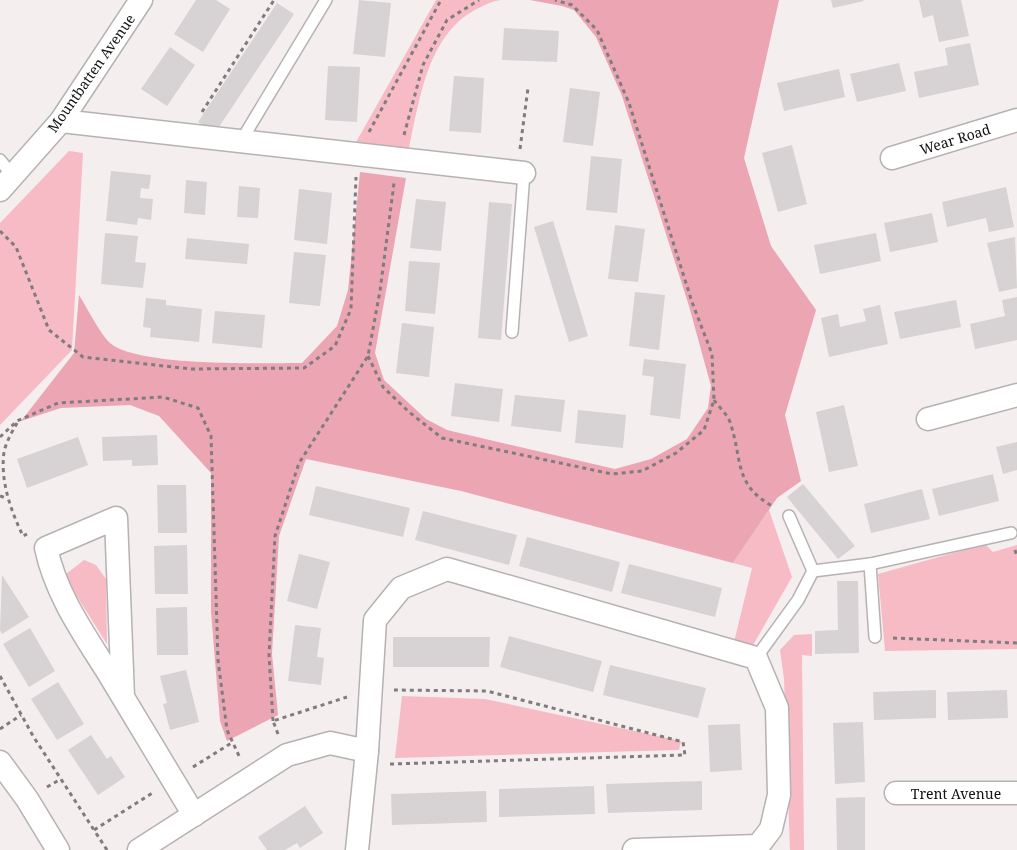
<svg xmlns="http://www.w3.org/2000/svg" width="1017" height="850" viewBox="0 0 1017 850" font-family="'Noto Serif',serif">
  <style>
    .green { fill: #f7bbc6 }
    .forest { fill: #eca5b3 }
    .building { fill: #d7d2d3 }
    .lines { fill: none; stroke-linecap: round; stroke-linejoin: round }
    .lane-casing { stroke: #b7b1b2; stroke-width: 14 }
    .street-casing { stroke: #b7b1b2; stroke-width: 25 }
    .path { stroke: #807c7d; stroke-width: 3; stroke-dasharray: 4 4; stroke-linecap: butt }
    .lane { stroke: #fff; stroke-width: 11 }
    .street { stroke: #fff; stroke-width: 22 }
    .labels { text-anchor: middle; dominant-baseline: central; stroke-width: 5; stroke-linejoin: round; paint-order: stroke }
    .street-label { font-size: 14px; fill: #131112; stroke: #fff }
  </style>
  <rect width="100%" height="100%" fill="#f4eeef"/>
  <g class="green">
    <path d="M436,0h65c-8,1 -15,4 -22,8 -51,24 -59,90 -70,140l-54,-4z"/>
    <polygon points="69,151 83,153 72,350 0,425 0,223"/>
    <polygon points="769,510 792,577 752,647 734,642 752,568 733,563"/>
    <polygon points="985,544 993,552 1017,545 1017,649 885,651 878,574"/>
    <polygon points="84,560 96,565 106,579 107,644 71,587 66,574"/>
    <polygon points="812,634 812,656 802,655 804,850 790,850 784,679 780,650 794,635"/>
    <polygon points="402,696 485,699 681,741 679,750 395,758"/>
  </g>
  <path class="forest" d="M530,0h249l-35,158 27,88 45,64 -31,105 16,66 -24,17 -44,65 -272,-72 -155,-32 -27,77 -7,118 6,61 -51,26 -7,-20 -9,-109v-139l-52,-57 -29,-11 -69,3 -40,13 53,-68 5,-58c7,11 22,40 31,48 28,24 153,20 192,20l35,-37 11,-36 12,-118 46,6 -31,175 9,27 42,39 21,11 168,39 36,-10 36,-20 21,-31 3,-22 -22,-80 -67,-210 -26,-59 -22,-27 -12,-4z"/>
  <g class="building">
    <polygon points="196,0 216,0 230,9 203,52 174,34"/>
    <polygon points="359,0 391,3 385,57 353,54"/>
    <polygon points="831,0 863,0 864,1 833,8"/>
    <polygon points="919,0 961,0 969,36 939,42 933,15 923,18"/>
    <polygon points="277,3 294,14 215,133 198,122"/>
    <polygon points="504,28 559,31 557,62 502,60"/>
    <polygon points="970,43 979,85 919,98 914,72 948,65 945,48"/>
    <polygon points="170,47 195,65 167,106 141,89"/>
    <polygon points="899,63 906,91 857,102 850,74"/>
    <polygon points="328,66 360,67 357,122 325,120"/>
    <polygon points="839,69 845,97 784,111 777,83"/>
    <polygon points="454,76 484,78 481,133 449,131"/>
    <polygon points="570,88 600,92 593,146 563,142"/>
    <polygon points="792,145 807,204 778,212 762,153"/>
    <polygon points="591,156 622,159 617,213 586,210"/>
    <polygon points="111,171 151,175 149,189 141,188 140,198 153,199 151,220 138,218 137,225 106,221"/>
    <polygon points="186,180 207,182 205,215 184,213"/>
    <polygon points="239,186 260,188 258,218 237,217"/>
    <polygon points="1006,187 1014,227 989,232 986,218 947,227 942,202"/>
    <polygon points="299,189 332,193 327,244 294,240"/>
    <polygon points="416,199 446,202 441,251 410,248"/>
    <polygon points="489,202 512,204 501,340 478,338"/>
    <polygon points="932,213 938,242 890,252 884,223"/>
    <polygon points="553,221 588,336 569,342 534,227"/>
    <polygon points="615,225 645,229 638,282 608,279"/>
    <polygon points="105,233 138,236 135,262 146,263 143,288 101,284"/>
    <polygon points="876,233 881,261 820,274 814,245"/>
    <polygon points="1015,237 1017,288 999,292 987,243"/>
    <polygon points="187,238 249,244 247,264 185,259"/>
    <polygon points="294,252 326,255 320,306 289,303"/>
    <polygon points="409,261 440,263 435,314 405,311"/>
    <polygon points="635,292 665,295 659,350 629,346"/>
    <polygon points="1017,297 1017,340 975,349 970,324 1005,316 1002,300"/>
    <polygon points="146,298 166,300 166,305 202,309 199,342 150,337 151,328 143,327"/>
    <polygon points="956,300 961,327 900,339 894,312"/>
    <polygon points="880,305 888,344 829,357 821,318 838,314 840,327 866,321 863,309"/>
    <polygon points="215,311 265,315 262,348 212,343"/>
    <polygon points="402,323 434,327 429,377 396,373"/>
    <polygon points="644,359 686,364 680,419 650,415 654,377 642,375"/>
    <polygon points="455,383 503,389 499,422 451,416"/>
    <polygon points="515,395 565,400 561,432 511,426"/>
    <polygon points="844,405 858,466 829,472 816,412"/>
    <polygon points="578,410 626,415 623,448 575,443"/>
    <polygon points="157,435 158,465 132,466 132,460 103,461 102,437"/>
    <polygon points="78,437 88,465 27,488 17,459"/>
    <polygon points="1017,442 1017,470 1003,474 996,447"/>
    <polygon points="993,474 999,501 939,516 932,489"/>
    <polygon points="803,484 855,546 838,559 787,497"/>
    <polygon points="157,485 186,485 187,533 158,533"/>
    <polygon points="316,486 410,508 403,537 309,515"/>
    <polygon points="922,489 930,519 871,533 864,504"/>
    <polygon points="423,511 517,535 509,565 415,540"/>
    <polygon points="527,537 620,562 612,592 519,566"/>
    <polygon points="187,545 188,594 155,594 154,546"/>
    <polygon points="299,554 330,562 317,609 287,601"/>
    <polygon points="629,564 722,588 715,617 621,593"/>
    <polygon points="2,575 29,617 2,634 0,630"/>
    <polygon points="837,581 858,581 859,653 815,654 815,631 838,630"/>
    <polygon points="187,607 188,655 157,655 156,608"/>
    <polygon points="295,625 321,628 317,657 324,658 321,685 288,681"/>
    <polygon points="30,628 55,671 29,687 3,644"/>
    <polygon points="509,636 602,661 593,692 500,667"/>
    <polygon points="393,637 490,637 489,667 393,667"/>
    <polygon points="610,665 706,688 698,718 603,695"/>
    <polygon points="186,670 199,722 170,730 163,704 167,703 160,676"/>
    <polygon points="58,682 84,724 57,740 31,699"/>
    <polygon points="936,690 936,718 874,720 873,692"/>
    <polygon points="1007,690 1008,718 948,720 947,692"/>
    <polygon points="863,722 865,782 835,784 833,723"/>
    <polygon points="740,724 742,770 710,772 708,725"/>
    <polygon points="91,735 107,759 111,756 125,777 98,795 68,750"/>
    <polygon points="702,781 702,810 608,813 606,784"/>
    <polygon points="594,786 595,814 499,817 499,789"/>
    <polygon points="486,791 487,822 392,825 391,794"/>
    <polygon points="865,797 865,850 837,850 836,798"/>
    <polygon points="305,806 323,833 300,848 297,843 285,850 267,850 258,837"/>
  </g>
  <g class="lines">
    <g class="lane-casing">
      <g id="lane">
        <polyline points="241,141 326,0"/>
        <polyline points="0,160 13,176"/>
        <polyline points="512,332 524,173"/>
        <polyline points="870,564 875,637"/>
        <polyline points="813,571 870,564 1011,533"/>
        <polyline points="756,658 798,600 813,571 789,516"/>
      </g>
    </g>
    <g class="street-casing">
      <g id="street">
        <polyline points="61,121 524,173"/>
        <polyline points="892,158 1017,120"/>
        <polyline points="0,190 61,121 141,0"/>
        <polyline points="928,419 1017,395"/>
        <path d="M123,697l-7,-179 -70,30c10,47 38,86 63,126 28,47 57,94 85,141"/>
        <polyline points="0,762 27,799 58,850"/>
        <polyline points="896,793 1017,793"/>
        <polyline points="139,850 287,755 330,743 367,751"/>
        <polyline points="357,850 367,751 375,620 401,588 447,569 756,658 777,708 779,795 771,829 758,846 634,850"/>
      </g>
    </g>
    <g class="path">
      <polyline points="202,112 274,0"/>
      <polyline points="369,132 441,0"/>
      <polyline points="404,135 423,65 447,20 479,0"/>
      <polyline points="520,149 528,88"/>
      <polyline points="0,231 16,247 49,330 83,357 191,369 304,368 335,346 351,309 356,177"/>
      <polyline points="368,356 383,387 409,412 442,438 612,474 642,471 676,453 704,430 714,400 712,354 692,302 629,103 597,30 572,5 555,0"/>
      <path d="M714,400c5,7 13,14 16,22 13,38 3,63 44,85"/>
      <path d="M17,423c-5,9 -11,19 -13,29 -4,29 7,59 19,84l4,-2"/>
      <polyline points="0,437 17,421 58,403 163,397 198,408 211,436 218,660 227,730 240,758"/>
      <polyline points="0,496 6,498"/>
      <polyline points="1015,550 1017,557"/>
      <polyline points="893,638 1017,643"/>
      <polyline points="0,676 33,736 94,830"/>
      <polyline points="273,721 269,655 275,536 299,463 368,356 380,291 394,183"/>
      <polyline points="0,729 21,715"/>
      <polyline points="278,734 273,721 347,697"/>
      <polyline points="390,764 685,755 683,742 487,691 394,690"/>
      <polyline points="193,767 233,742"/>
      <polyline points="47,787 61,779"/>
      <polyline points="107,850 94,830 154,792"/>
    </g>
    <use href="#lane" class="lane"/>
    <use href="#street" class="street"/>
  </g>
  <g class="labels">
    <g class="street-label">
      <text transform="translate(91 73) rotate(-55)">Mountbatten Avenue</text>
      <text transform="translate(955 139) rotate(-17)">Wear Road</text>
      <text x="956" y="793">Trent Avenue</text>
    </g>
  </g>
</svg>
